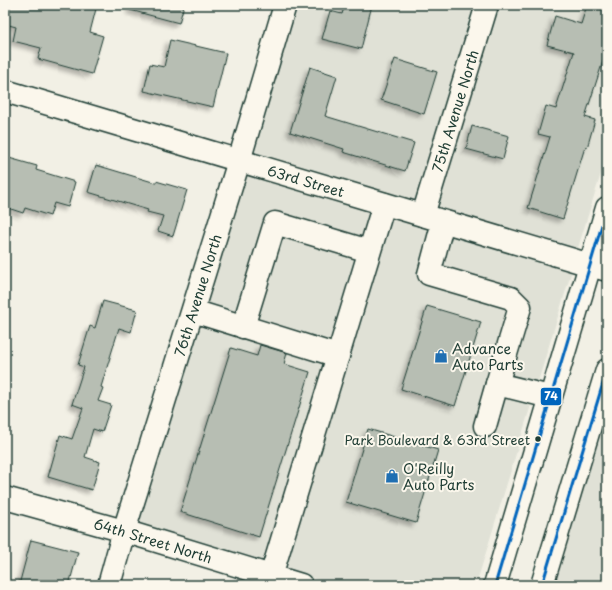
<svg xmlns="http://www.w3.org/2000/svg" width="612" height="590" viewBox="0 0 612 590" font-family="'Playpen Sans',sans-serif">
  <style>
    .built { fill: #e0e1d6 }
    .building { fill: #b7beb3; stroke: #1f3d34; filter: url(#shadow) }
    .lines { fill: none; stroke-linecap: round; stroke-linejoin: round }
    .minor-casing { stroke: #1f3d34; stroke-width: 25 }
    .major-casing { stroke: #1f3d34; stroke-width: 25 }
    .minor { stroke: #fbf7ec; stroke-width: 22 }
    .major { stroke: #fbf7ec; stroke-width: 22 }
    .bus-1-casing { stroke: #fbf7ec; stroke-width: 6 }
    .bus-1 { stroke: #0065bd; stroke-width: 3 }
    .bus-dot { fill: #1f3d34; stroke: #fbf7ec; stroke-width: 1.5 }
    .labels { text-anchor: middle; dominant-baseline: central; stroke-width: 4; stroke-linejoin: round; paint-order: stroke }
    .bus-label { font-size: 13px; fill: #1f3d34; stroke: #fbf7ec; text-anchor: end }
    .street-label { font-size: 14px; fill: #1f3d34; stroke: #fbf7ec }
    .poi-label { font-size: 14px; fill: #1f3d34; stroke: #fbf7ec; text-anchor: start }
    .line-badge { stroke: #fbf7ec; stroke-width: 1.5 }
    .badge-label { font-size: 11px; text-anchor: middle; font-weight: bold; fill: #fff }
  </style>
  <defs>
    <filter id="shadow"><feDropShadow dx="-3.5" dy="3.5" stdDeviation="2" flood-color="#0004"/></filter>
  </defs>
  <rect width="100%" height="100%" fill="#f2f0e5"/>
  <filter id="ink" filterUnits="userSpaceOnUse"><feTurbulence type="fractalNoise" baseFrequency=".025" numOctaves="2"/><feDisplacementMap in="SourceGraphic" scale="8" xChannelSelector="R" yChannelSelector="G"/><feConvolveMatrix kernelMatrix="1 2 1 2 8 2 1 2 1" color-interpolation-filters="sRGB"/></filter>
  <g filter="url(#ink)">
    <g class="built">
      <polygon points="297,5 475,5 415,203 253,154"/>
      <polygon points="499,5 607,5 607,154 577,251 436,209"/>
      <polygon points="247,173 572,270 476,585 335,585 138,525"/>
      <polygon points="607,409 607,585 554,585"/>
    </g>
    <g class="building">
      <polygon points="5,5 97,5 90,32 103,36 92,74 38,59 41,48 13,41 16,27 5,24"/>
      <polygon points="131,5 184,5 179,23 130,10"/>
      <polygon points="345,5 372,5 361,49 322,39 330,11 342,14"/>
      <polygon points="587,5 607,5 607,62 603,61 585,117 595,120 587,148 585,147 563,219 528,208 550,137 538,134 546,106 556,109 574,52 547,45 555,16 581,24"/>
      <polygon points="170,40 226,53 213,107 144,91 150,64 164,67"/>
      <polygon points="395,59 437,72 424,114 381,100"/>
      <polygon points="310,67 337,76 325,116 414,143 405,171 343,152 344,149 290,132"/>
      <polygon points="472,126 509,136 503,159 466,149"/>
      <polygon points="9,158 37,166 36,170 75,182 68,207 54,203 50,216 25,208 23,213 5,207 5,171"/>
      <polygon points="96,165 156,183 156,181 187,190 173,236 158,231 163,216 147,212 148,210 88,192"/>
      <polygon points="103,301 137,310 131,332 119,328 101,387 103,388 98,401 111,405 102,432 93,429 85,457 100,462 92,490 48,477 60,435 72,439 83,408 72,404 84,367 78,365 90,326 95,328"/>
      <polygon points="427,306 481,322 455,406 401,389"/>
      <polygon points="260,345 287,353 284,364 310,372 259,537 180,512 231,348 257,356"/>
      <polygon points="368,429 438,450 416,523 346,502"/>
      <polygon points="31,540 78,552 69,585 19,585"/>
    </g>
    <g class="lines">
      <g class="minor-casing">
        <g id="minor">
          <path id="s1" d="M5,91l602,179"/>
          <path id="s2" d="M423,215l64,-210"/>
          <polyline points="443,222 429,274 511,298 520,307 497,384"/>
          <polyline points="193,311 338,356"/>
          <polyline points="243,327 275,223 369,251"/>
          <polyline points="485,426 497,384 550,397"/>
          <path id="s3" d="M5,498l119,33 177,54"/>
          <polyline points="271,576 384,204"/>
          <path id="s4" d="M109,585l15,-54 115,-370 46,-156"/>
        </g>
      </g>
      <g class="major-casing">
        <g id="major">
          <polyline points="495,585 607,208"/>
          <polyline points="542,585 607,370"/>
        </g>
      </g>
      <use href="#minor" class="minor"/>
      <use href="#major" class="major"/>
      <g class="bus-1-casing">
        <g id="bus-1">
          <polyline points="495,585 607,208"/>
          <polyline points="542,585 607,370"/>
        </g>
      </g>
      <use href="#bus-1" class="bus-1"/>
    </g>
  </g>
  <defs>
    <g id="shop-bare" transform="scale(1.08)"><path d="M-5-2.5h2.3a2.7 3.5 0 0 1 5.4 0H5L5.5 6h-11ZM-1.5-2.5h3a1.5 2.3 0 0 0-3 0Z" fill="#1f6fb2" stroke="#fbf7ec" stroke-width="2.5" paint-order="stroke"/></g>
  </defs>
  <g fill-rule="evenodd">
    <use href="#shop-bare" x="441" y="356"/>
    <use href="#shop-bare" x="392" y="476"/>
  </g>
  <circle class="bus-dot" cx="538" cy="439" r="3.5"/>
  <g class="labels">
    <g class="bus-label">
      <text x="530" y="439">Park Boulevard &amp; 63rd Street</text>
    </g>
    <g class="street-label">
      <text stroke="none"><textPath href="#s2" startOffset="109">75th Avenue North</textPath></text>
      <text stroke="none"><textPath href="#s1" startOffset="314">63rd Street</textPath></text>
      <text stroke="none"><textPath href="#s4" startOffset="303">76th Avenue North</textPath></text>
      <text stroke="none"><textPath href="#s3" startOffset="154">64th Street North</textPath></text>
    </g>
    <g class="poi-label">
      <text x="452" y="348">Advance<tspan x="452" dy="16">Auto Parts</tspan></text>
      <text x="403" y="468">O'Reilly<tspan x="403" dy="16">Auto Parts</tspan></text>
    </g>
  </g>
  <rect class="line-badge" x="540" y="387" width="22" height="19" rx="4" fill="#0065bd"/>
  <g class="badge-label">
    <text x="551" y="400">74</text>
  </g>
  <rect width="612" height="590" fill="none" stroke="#fbf7ec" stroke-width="20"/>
  <rect x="10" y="10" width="592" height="570" fill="none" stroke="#1f3d34" stroke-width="1.5" filter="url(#ink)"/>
</svg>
